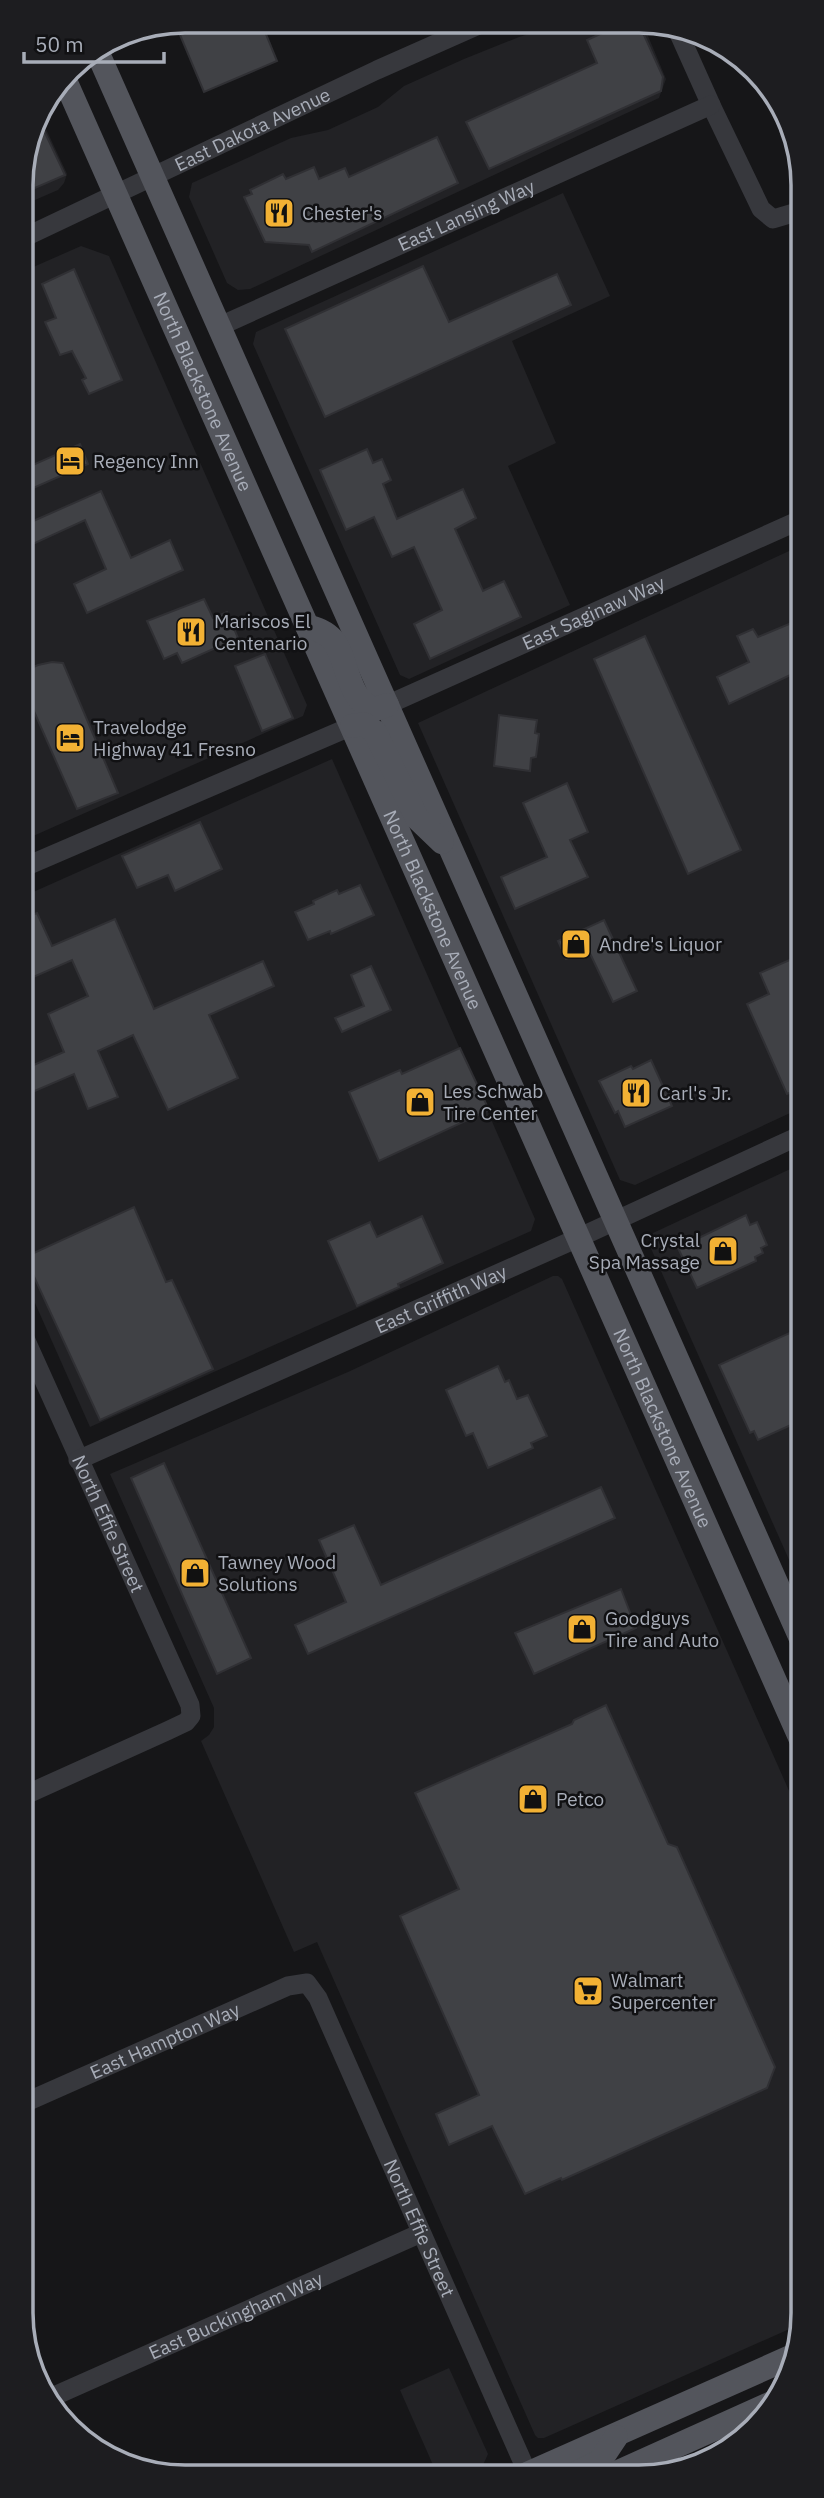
<svg xmlns="http://www.w3.org/2000/svg" width="824" height="2498" viewBox="0 0 824 2498" font-family="'IBM Plex Sans',sans-serif">
  <style>
    .built { fill: #222225 }
    .building { fill: #404145; stroke: #303034; stroke-width: 2 }
    .lines { fill: none; stroke-linecap: round; stroke-linejoin: round }
    .minor { stroke: #37383d; stroke-width: 19 }
    .major { stroke: #53555c; stroke-width: 24 }
    .labels { text-anchor: middle; dominant-baseline: central; stroke-width: 5; stroke-linejoin: round; paint-order: stroke }
    .street-label { font-size: 19px; fill: #a8adb8; stroke: #111113 }
    .poi-label { font-size: 19px; fill: #a8adb8; stroke: #111113; text-anchor: start }
    .rim { fill: none; stroke: #a8adb8; stroke-width: 3.5 }
  </style>
  <rect width="100%" height="100%" fill="#161618"/>
  <g class="built">
    <polygon points="563,24 643,24 666,79 659,98 250,289 238,290 227,283 189,197 192,183 291,138 328,130 378,107 404,86 464,59 519,37"/>
    <polygon points="38,112 67,174 64,183 58,190 21,206 21,174"/>
    <polygon points="563,193 610,296 512,341 556,443 508,466 570,605 409,679 400,675 253,344 256,332"/>
    <polygon points="81,246 109,256 307,705 303,716 22,841 22,272"/>
    <polygon points="800,546 801,1108 635,1185 620,1180 418,723"/>
    <polygon points="332,759 535,1219 531,1231 90,1427 23,1276 22,897"/>
    <polygon points="801,1164 802,1589 649,1244 653,1233"/>
    <polygon points="553,1276 558,1276 562,1279 802,1820 803,2323 544,2438 538,2438 535,2435 317,1942 294,1952 201,1741 209,1735 214,1727 214,1708 110,1474 348,1372"/>
    <polygon points="449,2368 488,2454 483,2465 463,2474 437,2474 400,2390"/>
  </g>
  <g class="building">
    <polygon points="185,21 261,22 277,61 204,92 175,23"/>
    <polygon points="622,24 639,24 663,77 661,91 489,169 466,122 597,63 587,40"/>
    <polygon points="37,116 65,175 21,194 21,174"/>
    <polygon points="437,137 458,183 312,252 309,245 265,242 244,197 252,194 250,190 283,174 286,179 314,167 319,179 345,168 349,177"/>
    <polygon points="423,266 449,322 557,274 571,305 325,417 285,329"/>
    <polygon points="74,269 122,380 89,394 82,380 86,378 72,351 60,355 45,322 56,318 42,284"/>
    <polygon points="22,441 33,465 80,444 88,464 22,493"/>
    <polygon points="367,449 373,463 382,459 391,480 383,484 397,519 463,489 476,518 455,529 483,591 504,581 521,617 430,659 414,624 442,610 414,547 392,557 374,517 346,530 320,470"/>
    <polygon points="101,491 131,558 170,540 183,570 87,613 74,584 106,569 85,520 22,549 22,526"/>
    <polygon points="204,599 213,618 227,612 238,638 182,663 177,653 164,659 147,621"/>
    <polygon points="801,619 801,670 729,704 717,677 749,662 737,636 753,629 758,637"/>
    <polygon points="645,636 741,850 688,874 594,659"/>
    <polygon points="265,654 293,718 262,731 235,666"/>
    <polygon points="52,662 63,663 118,793 77,809 22,684 28,678 24,671 38,665"/>
    <polygon points="499,715 537,720 535,733 539,734 536,757 531,758 530,771 494,766"/>
    <polygon points="567,783 588,832 570,840 588,877 515,909 501,877 547,857 523,803"/>
    <polygon points="200,822 222,869 175,891 168,875 137,888 122,856"/>
    <polygon points="360,885 374,915 331,934 330,931 308,940 295,912 314,904 313,901 337,890 339,894"/>
    <polygon points="37,913 52,946 115,919 154,1009 263,961 274,986 209,1015 238,1078 168,1110 133,1035 98,1051 118,1097 88,1109 74,1074 23,1096 22,1070 64,1052 48,1014 88,996 72,960 22,982 22,919"/>
    <polygon points="604,920 637,991 613,1002 588,949 566,959 558,941"/>
    <polygon points="801,955 801,1088 787,1094 747,1004 769,994 760,973"/>
    <polygon points="371,966 391,1010 342,1032 335,1018 364,1006 351,975"/>
    <polygon points="460,1048 489,1110 379,1161 349,1092 400,1070 402,1074"/>
    <polygon points="651,1060 672,1106 625,1127 618,1111 615,1113 599,1081 631,1066 633,1069"/>
    <polygon points="134,1207 166,1282 172,1280 213,1369 100,1420 25,1257"/>
    <polygon points="746,1215 750,1225 757,1222 767,1245 761,1248 763,1253 755,1257 756,1261 697,1288 678,1248"/>
    <polygon points="422,1216 443,1263 398,1284 399,1287 357,1306 328,1241 370,1222 377,1237"/>
    <polygon points="794,1331 801,1347 802,1420 758,1440 754,1431 750,1433 719,1365"/>
    <polygon points="498,1366 505,1382 509,1380 517,1399 528,1395 547,1436 531,1443 533,1448 488,1468 473,1433 466,1436 446,1390"/>
    <polygon points="164,1463 251,1658 217,1674 131,1478"/>
    <polygon points="601,1487 615,1518 308,1654 295,1625 346,1602 319,1540 354,1525 381,1585"/>
    <polygon points="621,1589 636,1628 534,1674 515,1633"/>
    <polygon points="606,1705 668,1844 677,1847 775,2067 767,2088 562,2180 561,2178 525,2194 492,2126 449,2145 436,2114 479,2095 400,1916 459,1889 415,1793 572,1724 574,1720"/>
  </g>
  <g class="lines">
    <g class="minor">
      <polyline points="676,27 711,105 761,209 773,219 800,211"/>
      <path id="s1" d="M21,239l356,-169 106,-47"/>
      <path id="s2" d="M220,326l491,-221"/>
      <path id="s3" d="M387,705l413,-185"/>
      <polyline points="22,868 352,726"/>
      <path id="s4" d="M23,1334l167,371 1,11 -5,6 -19,9 -144,65"/>
      <path id="s5" d="M78,1460l500,-222 223,-103"/>
      <path id="s6" d="M24,2103l264,-117 19,-3 11,15 210,476"/>
      <path id="s7" d="M52,2397l369,-164"/>
    </g>
    <g class="major">
      <polyline points="96,49 802,1641"/>
      <path id="s8" d="M64,78l738,1664"/>
      <path d="M307,626c9,3 18,5 25,13 16,17 15,64 43,70l12,-4"/>
      <polyline points="352,726 364,724 375,732 417,818 442,842"/>
      <polyline points="527,2474 795,2355"/>
      <polyline points="574,2474 600,2461 616,2437"/>
      <polyline points="614,2474 774,2402"/>
    </g>
  </g>
  <defs>
    <g id="restaurant-square" transform="scale(1.575)"><rect x="-9" y="-9" width="18" height="18" rx="4" fill="#f2b134" stroke="#111113"/><path d="M-5-6h1v4h1v-4h1v4h1v-4h1v5L-1.5 .5V6h-2V.5L-5-1ZM5-6V6H3V1.5H1.5Q1.5-4 5-6Z" fill="#111"/></g>
    <g id="hotel-square" transform="scale(1.575)"><rect x="-9" y="-9" width="18" height="18" rx="4" fill="#f2b134" stroke="#111113"/><path d="M-6-4.5h1.5V1H6V5H4.5V3h-9V5H-6ZM-4 0a1.8 1.8 0 1 1 3.6 0ZM.5 0V-2.5h3Q6-2.5 6 0Z" fill="#111"/></g>
    <g id="shop-square" transform="scale(1.575)"><rect x="-9" y="-9" width="18" height="18" rx="4" fill="#f2b134" stroke="#111113"/><path d="M-5-2.5h2.3a2.7 3.5 0 0 1 5.4 0H5L5.5 6h-11ZM-1.5-2.5h3a1.5 2.3 0 0 0-3 0Z" fill="#111"/></g>
    <g id="supermarket-square" transform="scale(1.575)"><rect x="-9" y="-9" width="18" height="18" rx="4" fill="#f2b134" stroke="#111113"/><path d="M-6-5.5h2.5l.6 2H6L4.5 2H-2.5L-4.4-4H-6ZM-1.5 3.2a1.3 1.3 0 1 0 .1 0ZM3 3.2a1.3 1.3 0 1 0 .1 0Z" fill="#111"/></g>
  </defs>
  <g fill-rule="evenodd">
    <use href="#restaurant-square" x="279" y="213"/>
    <use href="#hotel-square" x="70" y="461"/>
    <use href="#restaurant-square" x="191" y="632"/>
    <use href="#hotel-square" x="70" y="738"/>
    <use href="#shop-square" x="576" y="944"/>
    <use href="#restaurant-square" x="636" y="1093"/>
    <use href="#shop-square" x="420" y="1102"/>
    <use href="#shop-square" x="723" y="1251"/>
    <use href="#shop-square" x="195" y="1573"/>
    <use href="#shop-square" x="582" y="1629"/>
    <use href="#shop-square" x="533" y="1799"/>
    <use href="#supermarket-square" x="588" y="1991"/>
  </g>
  <g class="labels">
    <g class="street-label">
      <text stroke="none"><textPath href="#s1" startOffset="256">East Dakota Avenue</textPath></text>
      <text stroke="none"><textPath href="#s2" startOffset="270">East Lansing Way</textPath></text>
      <text stroke="none"><textPath href="#s8" startOffset="343">North Blackstone Avenue</textPath></text>
      <text stroke="none"><textPath href="#s3" startOffset="226">East Saginaw Way</textPath></text>
      <text stroke="none"><textPath href="#s8" startOffset="910">North Blackstone Avenue</textPath></text>
      <text stroke="none"><textPath href="#s5" startOffset="397">East Griffith Way</textPath></text>
      <text stroke="none"><textPath href="#s8" startOffset="1477">North Blackstone Avenue</textPath></text>
      <text stroke="none"><textPath href="#s4" startOffset="208">North Effie Street</textPath></text>
      <text stroke="none"><textPath href="#s6" startOffset="154">East Hampton Way</textPath></text>
      <text stroke="none"><textPath href="#s6" startOffset="578">North Effie Street</textPath></text>
      <text stroke="none"><textPath href="#s7" startOffset="201">East Buckingham Way</textPath></text>
    </g>
    <g class="poi-label">
      <text x="302" y="213">Chester's</text>
      <text x="93" y="461">Regency Inn</text>
      <text x="214" y="621">Mariscos El<tspan x="214" dy="22">Centenario</tspan></text>
      <text x="93" y="727">Travelodge<tspan x="93" dy="22">Highway 41 Fresno</tspan></text>
      <text x="599" y="944">Andre's Liquor</text>
      <text x="443" y="1091">Les Schwab<tspan x="443" dy="22">Tire Center</tspan></text>
      <text x="659" y="1093">Carl's Jr.</text>
      <text x="700" y="1240" text-anchor="end">Crystal<tspan x="700" dy="22">Spa Massage</tspan></text>
      <text x="218" y="1562">Tawney Wood<tspan x="218" dy="22">Solutions</tspan></text>
      <text x="605" y="1618">Goodguys<tspan x="605" dy="22">Tire and Auto</tspan></text>
      <text x="556" y="1799">Petco</text>
      <text x="611" y="1980">Walmart<tspan x="611" dy="22">Supercenter</tspan></text>
    </g>
  </g>
  <path d="M0 0H824V2498H0ZM185 33H639A152 152 0 0 1 791 185V2313A152 152 0 0 1 639 2465H185A152 152 0 0 1 33 2313V185A152 152 0 0 1 185 33Z" fill="#1d1d20" fill-rule="evenodd"/>
  <path class="rim" d="M185 33H639A152 152 0 0 1 791 185V2313A152 152 0 0 1 639 2465H185A152 152 0 0 1 33 2313V185A152 152 0 0 1 185 33Z"/>
  <path d="M24 52v10h140v-10" fill="none" stroke="#a8adb8" stroke-width="3.5"/>
  <text x="35" y="52" font-size="21" fill="#a8adb8" stroke="#111113" stroke-width="5" paint-order="stroke">50 m</text>
</svg>
